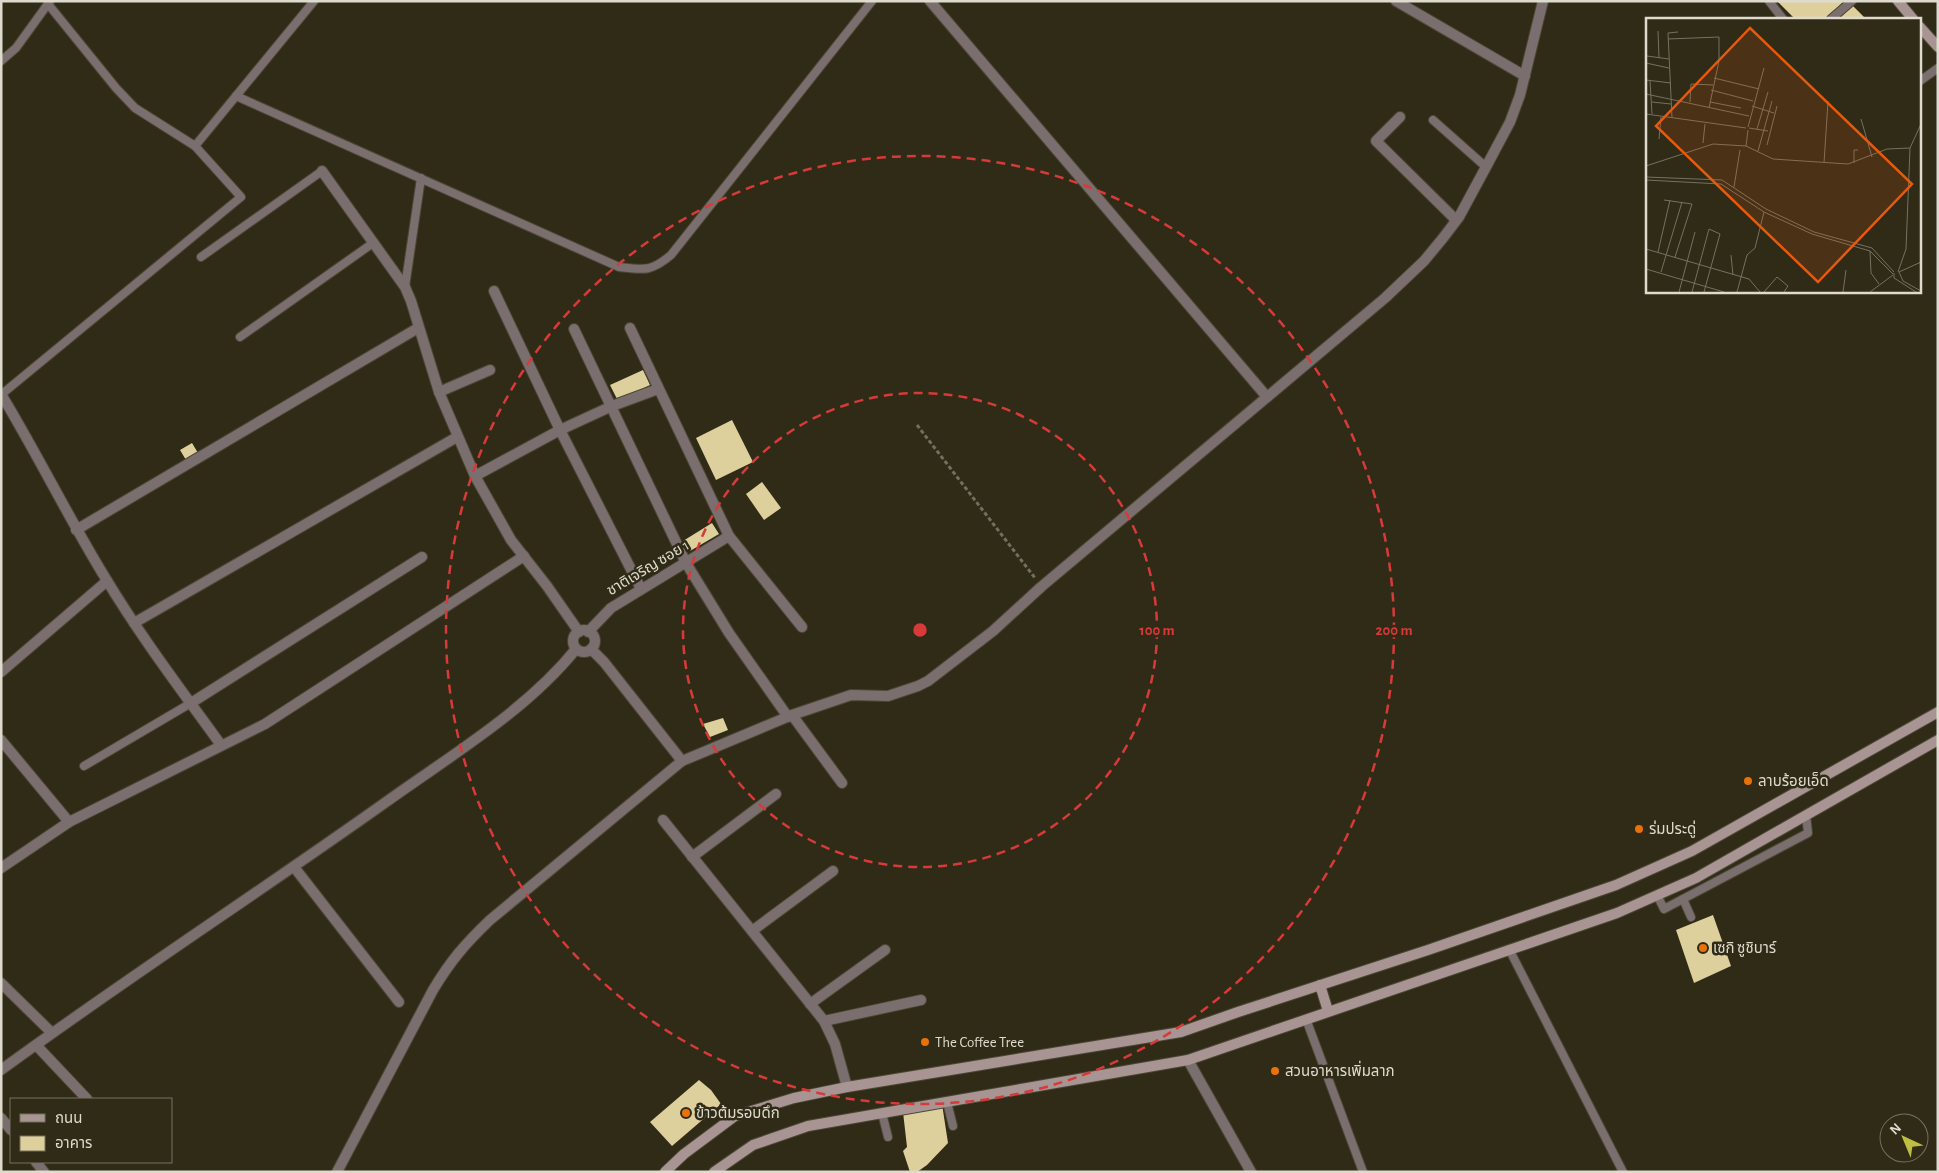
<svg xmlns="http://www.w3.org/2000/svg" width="1939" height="1173" viewBox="0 0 1939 1173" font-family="'Alegreya Sans','Noto Sans Thai',sans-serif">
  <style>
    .building { fill: #ded09c }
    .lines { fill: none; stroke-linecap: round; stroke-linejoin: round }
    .lane-casing { stroke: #4c4734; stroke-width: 10 }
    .street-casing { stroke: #4c4734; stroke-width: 12 }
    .secondary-casing { stroke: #4c4734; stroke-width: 12 }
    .path { stroke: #736e5d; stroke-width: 3; stroke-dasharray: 4 2.5; stroke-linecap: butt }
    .lane { stroke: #7a6e6e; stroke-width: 8 }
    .street { stroke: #7a6e6e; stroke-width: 10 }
    .secondary { stroke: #a79493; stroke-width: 10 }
    .ring { fill: none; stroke: #d73a39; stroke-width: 2.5; stroke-dasharray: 9 6 }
    .food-dot { fill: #e8710a; stroke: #302b17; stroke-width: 2 }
    .labels { text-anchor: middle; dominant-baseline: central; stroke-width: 5; stroke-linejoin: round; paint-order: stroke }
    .street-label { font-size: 15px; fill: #dedbce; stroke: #302b17 }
    .poi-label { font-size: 15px; fill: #dedbce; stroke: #302b17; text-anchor: start }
    .inset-road { fill: none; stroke: #767160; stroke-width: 1 }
    .view { fill: #e8590c; fill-opacity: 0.15; stroke: #e8590c; stroke-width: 2.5 }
    .inset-edge { fill: none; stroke: #dedbce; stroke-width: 2.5 }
    .centre { fill: #d73a39; stroke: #302b17; stroke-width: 2.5 }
    .ring-label { font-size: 15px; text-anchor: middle; font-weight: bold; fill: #d73a39; stroke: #302b17; stroke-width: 5; stroke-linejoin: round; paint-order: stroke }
  </style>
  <rect width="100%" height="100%" fill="#302b17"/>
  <g class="building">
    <polygon points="1777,1 1844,1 1827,19 1795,19"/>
    <polygon points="1852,5 1866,19 1839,19"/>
    <polygon points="643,370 650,385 618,401 610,385"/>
    <polygon points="732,420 753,462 716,480 696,438"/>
    <polygon points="192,443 198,453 186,460 180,450"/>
    <polygon points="762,482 781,508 764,520 746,494"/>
    <polygon points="712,523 719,534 690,551 683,541"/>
    <polygon points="723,718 728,730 710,737 703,724"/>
    <polygon points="1713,915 1731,966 1694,983 1676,930"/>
    <polygon points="699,1080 711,1090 721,1104 672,1146 650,1122"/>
    <polygon points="942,1104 948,1143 927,1165 917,1172 910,1172 903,1151 907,1147 903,1112"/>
  </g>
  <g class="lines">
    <g class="lane-casing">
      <g id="lane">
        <polyline points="1769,1 1783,19"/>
        <polyline points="1831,19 1852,1"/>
        <polyline points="1,61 16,48 50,1"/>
        <polyline points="1920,81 1938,68"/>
        <path d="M236,96l383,171c25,3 32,5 52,-12l201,-254"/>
        <polyline points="1433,120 1486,167"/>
        <polyline points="195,146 314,1"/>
        <polyline points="201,257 322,171"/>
        <polyline points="405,287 421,178"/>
        <polyline points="240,337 373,243"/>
        <polyline points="2,394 241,197 195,146 135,108 116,88 48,4"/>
        <polyline points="84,766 191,703"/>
        <polyline points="1657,895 1664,909 1808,833 1806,815"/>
        <polyline points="1683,899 1691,917"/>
        <polyline points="1509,949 1623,1172"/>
        <polyline points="1306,1019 1363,1172"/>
        <polyline points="947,1102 953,1126"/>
        <polyline points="882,1113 888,1137"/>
      </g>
    </g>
    <g class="street-casing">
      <g id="street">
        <polyline points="930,1 1267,397"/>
        <polyline points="1396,1 1525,76"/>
        <polyline points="1400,117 1376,141 1456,220"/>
        <polyline points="322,171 405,287 411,301 439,392 475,476 511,540 547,586 579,632"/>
        <polyline points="494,291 560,430 641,589"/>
        <polyline points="630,328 729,536 802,627"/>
        <polyline points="574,329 686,563 729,633 788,717"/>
        <polyline points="439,392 490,370"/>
        <path d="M1,394c37,61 68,125 105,185 35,58 76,112 115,166"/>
        <polyline points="475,476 560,430 612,406 658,389"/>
        <polyline points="76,530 418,328"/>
        <polyline points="134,623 457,437"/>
        <circle cx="584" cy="641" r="11"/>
        <polyline points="588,632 611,608 729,536"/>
        <polyline points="591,649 604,662 682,761"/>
        <polyline points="1,672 107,581"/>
        <polyline points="191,703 422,557"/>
        <polyline points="792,715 842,783"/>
        <polyline points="1,740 69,822"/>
        <polyline points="663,820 824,1021 835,1044 847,1087"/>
        <polyline points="692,857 776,794"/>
        <polyline points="294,867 399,1002"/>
        <polyline points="1,868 69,822 265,724 524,556"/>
        <polyline points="752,931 833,871"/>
        <polyline points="1,983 52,1033"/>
        <polyline points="810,1004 885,950"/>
        <polyline points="824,1021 921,1000"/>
        <polyline points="36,1045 87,1099"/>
        <polyline points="1188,1060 1251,1172"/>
        <path d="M1,1070c126,-92 257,-177 385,-268 64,-46 140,-91 190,-153"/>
        <polyline points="1,1118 11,1130"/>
        <polyline points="36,1162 44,1172"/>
        <path d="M337,1172l96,-182c18,-30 32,-46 57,-70l192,-159 110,-46 59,-20 37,1 30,-10 10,-5 65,-50 48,-44 344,-289 39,-37 19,-23 16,-21 27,-50 24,-45 10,-27 23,-94"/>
      </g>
    </g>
    <g class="secondary-casing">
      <g id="secondary">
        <polyline points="1898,1 1913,19"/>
        <polyline points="1920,27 1938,47"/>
        <polyline points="1320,985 1328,1011"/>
        <polyline points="665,1172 684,1154 735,1116 794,1098 847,1087 1181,1032 1238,1012 1428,950 1616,885 1692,851 1938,712"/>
        <polyline points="714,1172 753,1145 808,1126 1188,1060 1617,913 1696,878 1938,740"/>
      </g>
    </g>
    <polyline class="path" points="917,425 1035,578"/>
    <use href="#lane" class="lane"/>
    <use href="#street" class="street"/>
    <use href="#secondary" class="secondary"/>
  </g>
  <g class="ring">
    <circle cx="920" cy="630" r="237"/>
    <circle cx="920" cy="630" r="474"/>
  </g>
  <g class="food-dot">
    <circle cx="1748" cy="781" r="5"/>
    <circle cx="1639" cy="829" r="5"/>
    <circle cx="1703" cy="948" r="5"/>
    <circle cx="925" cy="1042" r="5"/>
    <circle cx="1275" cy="1071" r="5"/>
    <circle cx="686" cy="1113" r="5"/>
  </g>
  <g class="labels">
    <g class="street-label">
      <text transform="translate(648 568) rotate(-31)">ชาติเจริญ ซอย 1</text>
    </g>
    <g class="poi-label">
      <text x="1758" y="781">ลาบร้อยเอ็ด</text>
      <text x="1649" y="829">ร่มประดู่</text>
      <text x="1713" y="948">เซกิ ซูชิบาร์</text>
      <text x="935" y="1042">The Coffee Tree</text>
      <text x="1285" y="1071">สวนอาหารเพิ่มลาภ</text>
      <text x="696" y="1113">ข้าวต้มรอบดึก</text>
    </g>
  </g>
  <g transform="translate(1646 18)">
    <rect width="275" height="275" fill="#302b17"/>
    <path class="inset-road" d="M12,13l1,27M22,21l51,-2v24l-10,47M1,38l22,3M0,45l23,5M68,60l45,11M0,62l25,3M4,63l2,33M65,72l42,11M0,76l103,22M6,84l19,2M44,84l1,-18 22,1M64,84l31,6M106,88l22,7M0,96l100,14M26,100l-4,-85 10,-1M215,101l11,38M102,109l16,-59M103,110l19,3M111,111l11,-37M13,121l2,-22M57,125l2,-19M121,127l10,-39M100,128l2,-16M112,133l14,-50M178,145l4,-62M208,145v-13h4M0,148l67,-22 33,2 27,13 75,5 39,-15 23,-1M0,159l76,3 44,29 48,23 58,16 22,24M0,162l75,4 43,28 48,22 58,17 23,23M88,169l6,-37M18,182l28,4 -17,53M0,231l103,30 11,13M224,233l1,22 8,11M12,234l12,-52M85,237l2,20M0,251l78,23M15,254l21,-70M252,254l8,-23 4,-101 11,-24M253,254l4,9 18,10M253,254l22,-10M248,255v5l22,14M33,274l16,-60M46,274l17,-63 11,5 -16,58M91,274l10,-37 8,-7 9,-36M118,274l13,-15 11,9 -4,6M197,274l3,-22M224,274l23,-17"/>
    <path class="view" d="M104,10l162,156 -94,98 -162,-156z"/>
    <rect width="275" height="275" class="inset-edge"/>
  </g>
  <circle cx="920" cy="630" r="8" class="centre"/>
  <g class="ring-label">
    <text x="1157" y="635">100 m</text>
    <text x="1394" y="635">200 m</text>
  </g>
  <rect width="1939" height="1173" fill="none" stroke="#dedbce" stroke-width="5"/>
  <rect x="10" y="1098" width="162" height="65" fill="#302b17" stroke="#767160"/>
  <rect x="20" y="1114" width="25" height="8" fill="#a79493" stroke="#767160"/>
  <text x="55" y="1123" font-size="15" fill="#dedbce">ถนน</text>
  <rect x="20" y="1136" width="25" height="15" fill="#ded09c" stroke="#767160"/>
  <text x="55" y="1148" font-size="15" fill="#dedbce">อาคาร</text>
  <g transform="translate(1904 1138) rotate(316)"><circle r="24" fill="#302b17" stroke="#767160"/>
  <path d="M0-4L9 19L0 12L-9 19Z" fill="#bebf42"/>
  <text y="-8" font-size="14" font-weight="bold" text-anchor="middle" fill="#dedbce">N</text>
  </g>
</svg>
